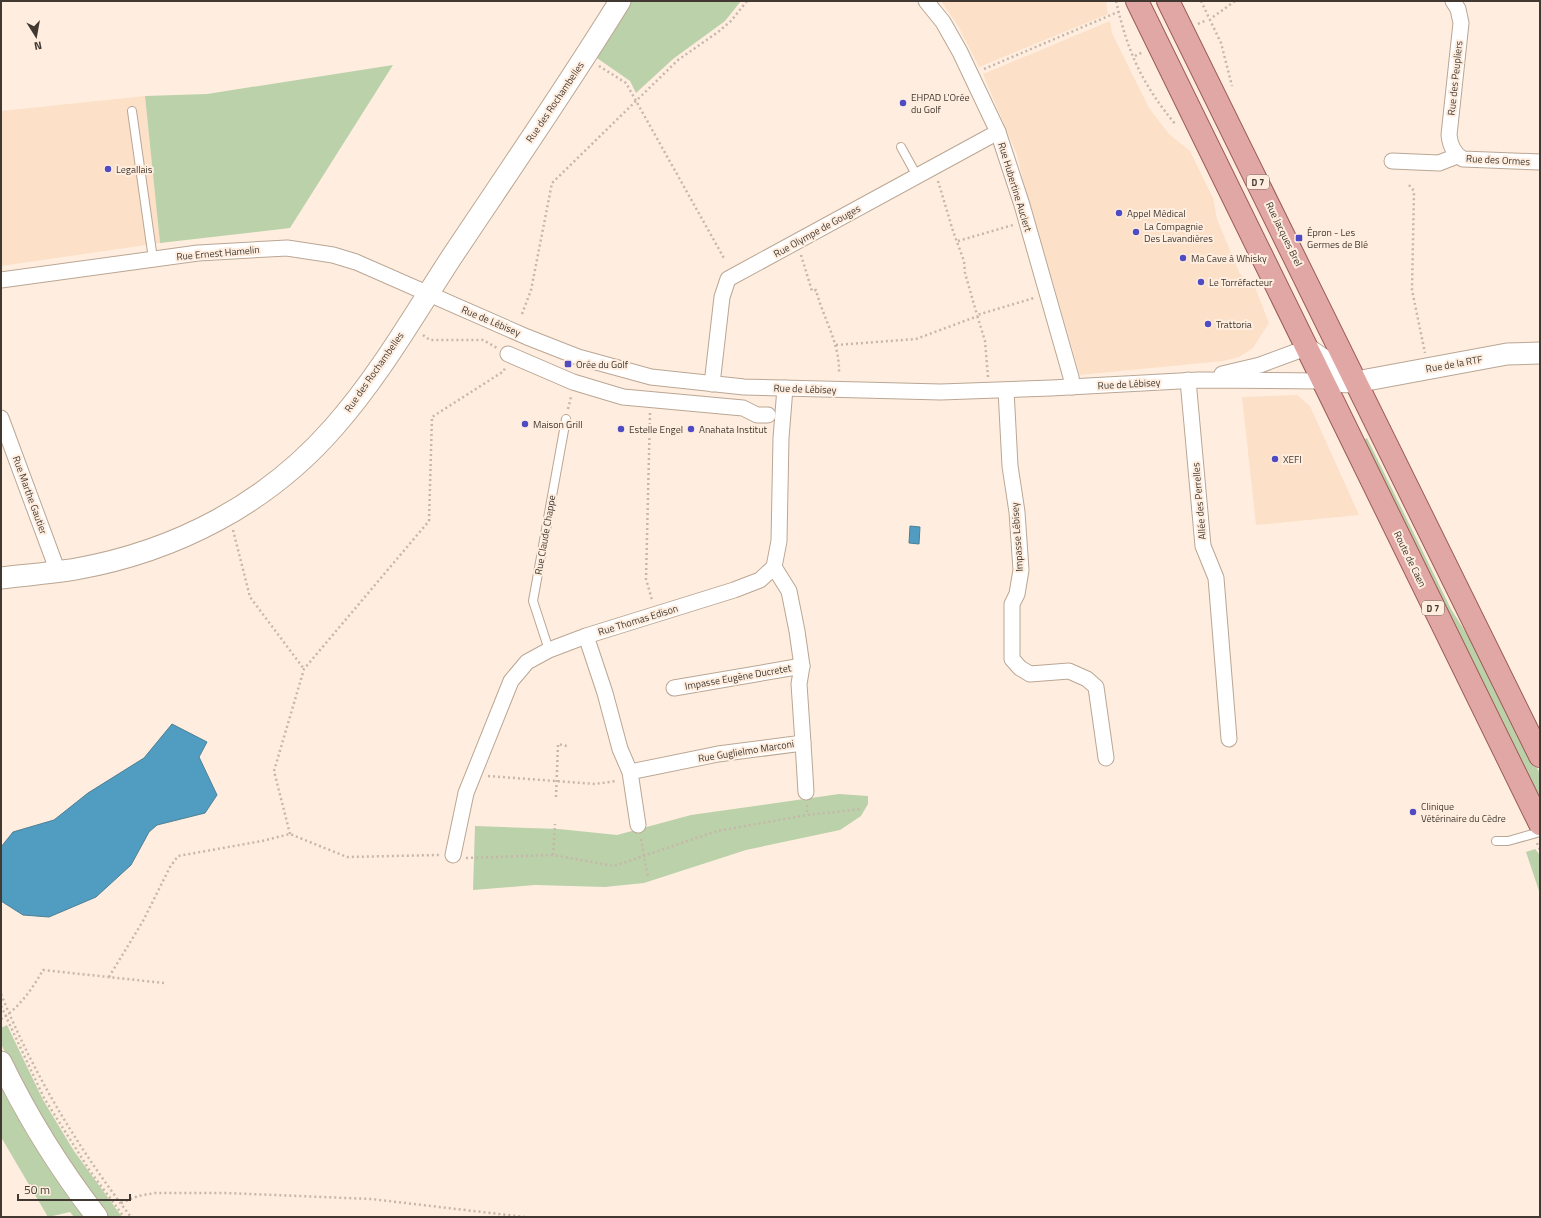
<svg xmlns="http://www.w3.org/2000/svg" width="1541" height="1218" viewBox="0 0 1541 1218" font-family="'Titillium Web',sans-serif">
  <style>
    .built { fill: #fce0c8 }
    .green { fill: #bbd1aa }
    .water { fill: #509dc1; stroke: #4c7f96 }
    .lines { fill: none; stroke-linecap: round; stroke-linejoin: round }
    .lane-casing { stroke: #baa694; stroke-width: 10 }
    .street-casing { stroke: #baa694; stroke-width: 17 }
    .secondary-casing { stroke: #baa694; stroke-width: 23 }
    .primary-casing { stroke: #9c5b55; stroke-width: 24 }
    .path { stroke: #c5b7aa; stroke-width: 2.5; stroke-dasharray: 2 3; stroke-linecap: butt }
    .lane { stroke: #fff; stroke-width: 8 }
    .street { stroke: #fff; stroke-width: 15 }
    .secondary { stroke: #fff; stroke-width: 21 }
    .primary { stroke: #e1a7a5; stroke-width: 22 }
    .poi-dot { fill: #4f4cc3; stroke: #ffeedf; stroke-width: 1.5 }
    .labels { text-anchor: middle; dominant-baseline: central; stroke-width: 4; stroke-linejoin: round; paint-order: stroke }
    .shield { fill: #ffeedf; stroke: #7a6f65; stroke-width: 1 }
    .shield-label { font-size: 9px; font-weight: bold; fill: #413931 }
    .street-label { font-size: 10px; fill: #413931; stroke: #ffeedf }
    .poi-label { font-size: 10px; fill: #413931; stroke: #ffeedf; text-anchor: start }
  </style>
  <rect width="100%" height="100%" fill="#ffeedf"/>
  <g class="built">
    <polygon points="941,1 1106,1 1108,14 979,67 958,26"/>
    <polygon points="1110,21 1112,33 1149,108 1169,134 1190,151 1213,198 1217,219 1240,274 1255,287 1269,323 1253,348 1239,357 1223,361 1080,375 1023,180 1017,155 983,74"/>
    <polygon points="145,96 160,243 1,266 1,111"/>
    <polygon points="1297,395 1310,406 1359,515 1256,525 1242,397"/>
  </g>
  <g class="green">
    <polygon points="628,1 741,1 725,21 673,59 636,93 630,81 594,56"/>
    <polygon points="393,65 290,228 160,243 145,96 207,94"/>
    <polygon points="1367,438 1451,609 1487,666 1540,774 1540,805 1361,441"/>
    <polygon points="839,794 868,796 868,804 861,816 840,830 746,850 644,883 605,887 535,885 473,890 475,826 559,829 617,835 691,815"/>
    <polygon points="1535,849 1540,855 1540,894 1526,852"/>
    <polygon points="7,1025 43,1100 74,1151 122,1217 106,1217 90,1196 20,1082 1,1044 1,1028"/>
    <polygon points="1,1079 87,1217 74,1217 70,1212 48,1217 1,1137"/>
  </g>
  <g class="water">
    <polygon points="910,526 920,527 919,544 909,543"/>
    <polygon points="172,724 207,742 199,757 217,795 205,813 157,825 149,832 131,865 96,897 49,917 23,915 1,901 1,847 13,832 54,820 88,793 144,758"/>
  </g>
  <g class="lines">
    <g class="lane-casing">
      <g id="lane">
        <polyline points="132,111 153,259"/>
        <polyline points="901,147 917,176"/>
        <polyline points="549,650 533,601 566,419"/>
        <polyline points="1496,841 1508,841 1540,832"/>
      </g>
    </g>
    <g class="street-casing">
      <g id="street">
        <polyline points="926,1 943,22 960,52 998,132 1022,205 1071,377 1072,387"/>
        <path d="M1453,1l5,8 3,14 -12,112c1,10 5,19 14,24l77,3"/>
        <polyline points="1392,161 1439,163 1457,156"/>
        <polyline points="1,280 198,253 287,248 333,255 356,262 527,337 578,357 651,377 744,387 941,392 1051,388 1198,380 1322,381"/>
        <polyline points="508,354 573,382 623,397 743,408 757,415 768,415"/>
        <polyline points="1222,374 1260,365 1306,348"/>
        <polyline points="1188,380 1203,546 1216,578 1229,739"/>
        <polyline points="712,384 722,297 728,279 998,132"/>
        <polyline points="1006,390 1010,466 1017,512 1021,570 1017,594 1012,604 1012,659 1020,668 1030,674 1069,671 1087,679 1096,687 1106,758"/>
        <polyline points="1,418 58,572"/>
        <polyline points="586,636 605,693 620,749 630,772 638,825"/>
        <polyline points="674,688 802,666"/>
        <polyline points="803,743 806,792"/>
        <polyline points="630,772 718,754 803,743 799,684 802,666 797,631 789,591 774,567"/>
        <polyline points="453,855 466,793 511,681 527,662 549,650 586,636 734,590 760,580 774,567 779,541 781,438 785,388"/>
      </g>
    </g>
    <g class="secondary-casing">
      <g id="secondary">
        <polyline points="1306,348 1356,382"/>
        <polyline points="1322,381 1356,382 1507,354 1540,353"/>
        <path d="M1,578c25,-3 51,-5 75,-9 100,-18 191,-65 258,-142 46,-52 81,-114 119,-172 56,-84 114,-168 167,-254"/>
        <path d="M1,1062c26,54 59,107 96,155"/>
      </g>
    </g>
    <g class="primary-casing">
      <g id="primary">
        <polyline points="1137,1 1540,824"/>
        <polyline points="1168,1 1540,756"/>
      </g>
    </g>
    <g class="path">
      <path d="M1116,1c12,52 26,83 60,124"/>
      <polyline points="1201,1 1221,43 1232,86"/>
      <polyline points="1213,17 1235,1"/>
      <polyline points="1198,24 1207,20"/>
      <polyline points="1135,56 1143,52"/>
      <polyline points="599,66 626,83 725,260"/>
      <polyline points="984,69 1118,12"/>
      <polyline points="938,181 953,231 964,261 965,273 977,315"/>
      <polyline points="1409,185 1414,191 1412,290 1425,353"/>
      <polyline points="958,241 1013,225"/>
      <path d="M801,255l11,36 4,-1c7,28 24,53 23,83"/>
      <polyline points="522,314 531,290 552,183 678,60 718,32 731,21 747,1"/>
      <polyline points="423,335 430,340 483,340 497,348"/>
      <polyline points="836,345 916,339 978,316"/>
      <polyline points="988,377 985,341 977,315 1034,298"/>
      <polyline points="568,409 571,397"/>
      <polyline points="650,413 646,579 652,600"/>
      <polyline points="233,530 250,597 304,669"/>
      <polyline points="488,776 595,784 616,781"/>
      <polyline points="556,797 558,744 567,746"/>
      <polyline points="807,805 807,815"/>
      <polyline points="290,834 274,771 304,669 429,521 432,417 504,371 505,367"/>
      <polyline points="641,839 648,878"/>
      <polyline points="1537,843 1540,850"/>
      <polyline points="553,855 555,824"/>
      <polyline points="466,858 553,855 614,866 717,831 807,815 862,809"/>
      <polyline points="109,977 143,921 170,867 178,856 262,841 290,834 347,857 439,855"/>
      <path d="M1,994c33,81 77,154 130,223"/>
      <polyline points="1,1006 44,1098 90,1171 124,1217"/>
      <path d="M1,1019c18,-11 32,-31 42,-49l121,13"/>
      <polyline points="121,1203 138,1196 155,1193 226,1193 371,1199 525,1217"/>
    </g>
    <use href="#lane" class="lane"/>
    <use href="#street" class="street"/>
    <use href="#secondary" class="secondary"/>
    <use href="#primary" class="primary"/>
  </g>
  <g class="poi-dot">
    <circle cx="903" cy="103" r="4"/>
    <circle cx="108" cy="169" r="4"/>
    <circle cx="1119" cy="213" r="4"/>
    <circle cx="1136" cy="232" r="4"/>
    <rect x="1295" y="234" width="8" height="8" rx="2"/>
    <circle cx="1183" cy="258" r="4"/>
    <circle cx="1201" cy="282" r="4"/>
    <circle cx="1208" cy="324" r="4"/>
    <rect x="564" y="360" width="8" height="8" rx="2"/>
    <circle cx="525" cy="424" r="4"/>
    <circle cx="621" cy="429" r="4"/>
    <circle cx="691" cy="429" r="4"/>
    <circle cx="1275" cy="459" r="4"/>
    <circle cx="1413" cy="812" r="4"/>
  </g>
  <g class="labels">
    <g class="shield">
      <rect x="1247" y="175" width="22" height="14" rx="3"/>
      <rect x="1422" y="601" width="22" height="14" rx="3"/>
    </g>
    <g class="shield-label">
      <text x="1258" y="182">D 7</text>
      <text x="1433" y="608">D 7</text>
    </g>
    <g class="street-label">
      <text transform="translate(1455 78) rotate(-84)">Rue des Peupliers</text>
      <text transform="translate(555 102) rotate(-56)">Rue des Rochambelles</text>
      <text transform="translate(1498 160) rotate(3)">Rue des Ormes</text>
      <text transform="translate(1015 187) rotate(73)">Rue Hubertine Auclert</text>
      <text transform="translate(817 231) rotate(-29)">Rue Olympe de Gouges</text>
      <text transform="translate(1284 234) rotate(64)">Rue Jacques Brel</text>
      <text transform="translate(218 253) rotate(-5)">Rue Ernest Hamelin</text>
      <text transform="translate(491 321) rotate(23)">Rue de Lébisey</text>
      <text transform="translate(1454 364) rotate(-10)">Rue de la RTF</text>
      <text transform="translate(374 372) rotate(-55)">Rue des Rochambelles</text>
      <text transform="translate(1129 384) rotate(-3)">Rue de Lébisey</text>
      <text transform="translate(805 389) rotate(2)">Rue de Lébisey</text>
      <text transform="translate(30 495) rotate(70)">Rue Marthe Gautier</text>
      <text transform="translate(1199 501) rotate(-95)">Allée des Perrelles</text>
      <text transform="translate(545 535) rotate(-80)">Rue Claude Chappe</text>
      <text transform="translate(1017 537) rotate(-94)">Impasse Lébisey</text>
      <text transform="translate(1410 559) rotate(64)">Route de Caen</text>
      <text transform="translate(638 620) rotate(-17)">Rue Thomas Edison</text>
      <text transform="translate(738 677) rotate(-10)">Impasse Eugène Ducretet</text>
      <text transform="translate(746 751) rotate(-9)">Rue Guglielmo Marconi</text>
    </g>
    <g class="poi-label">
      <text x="911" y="97">EHPAD L'Orée<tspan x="911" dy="12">du Golf</tspan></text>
      <text x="116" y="169">Legallais</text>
      <text x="1127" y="213">Appel Médical</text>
      <text x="1144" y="226">La Compagnie<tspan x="1144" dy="12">Des Lavandières</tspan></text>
      <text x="1307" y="232">Épron - Les<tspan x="1307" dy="12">Germes de Blé</tspan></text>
      <text x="1191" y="258">Ma Cave à Whisky</text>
      <text x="1209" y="282">Le Torréfacteur</text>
      <text x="1216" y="324">Trattoria</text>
      <text x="576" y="364">Orée du Golf</text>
      <text x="533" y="424">Maison Grill</text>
      <text x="629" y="429">Estelle Engel</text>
      <text x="699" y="429">Anahata Institut</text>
      <text x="1283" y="459">XEFI</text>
      <text x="1421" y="806">Clinique<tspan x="1421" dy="12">Vétérinaire du Cèdre</tspan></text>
    </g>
  </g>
  <rect width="1541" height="1218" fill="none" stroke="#413931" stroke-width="4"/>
  <g transform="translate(36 36) rotate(169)" stroke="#ffeedf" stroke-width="3" paint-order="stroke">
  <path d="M0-3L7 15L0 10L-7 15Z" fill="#413931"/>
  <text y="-6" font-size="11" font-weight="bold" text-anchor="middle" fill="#413931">N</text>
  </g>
  <path d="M18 1194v6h112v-6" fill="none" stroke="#413931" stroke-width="2"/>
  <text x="24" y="1194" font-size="12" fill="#413931" stroke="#ffeedf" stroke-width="3" paint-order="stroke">50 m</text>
</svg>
